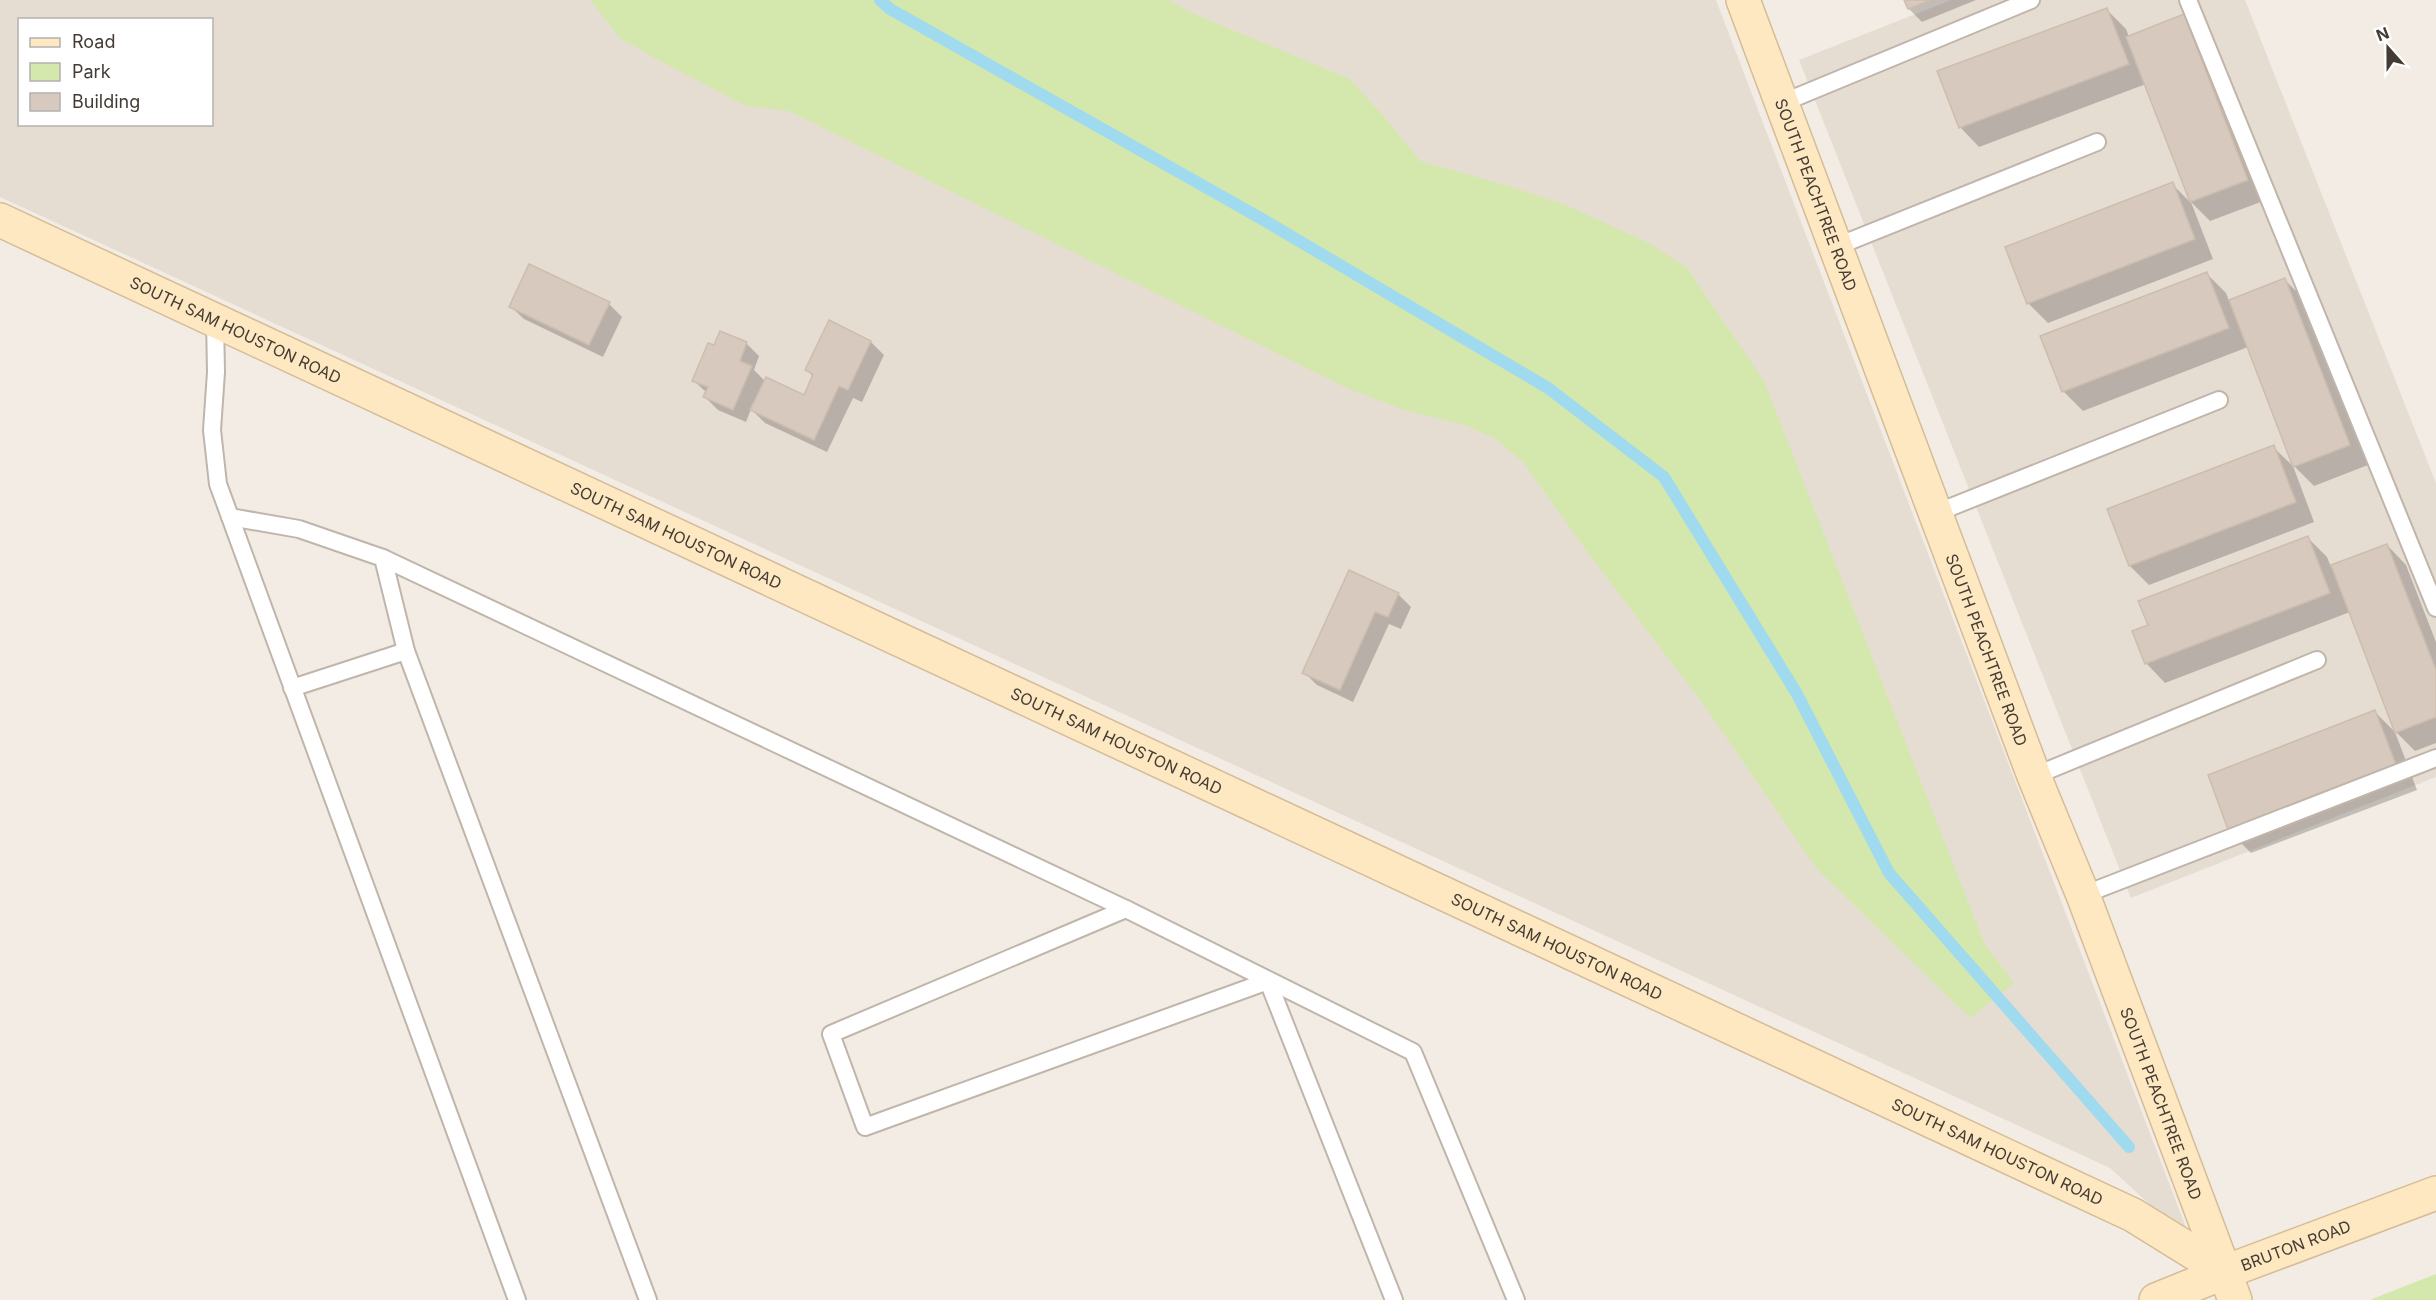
<svg xmlns="http://www.w3.org/2000/svg" width="2436" height="1300" viewBox="0 0 2436 1300" font-family="Inter,sans-serif">
  <style>
    .residential { fill: #e6ddd2; fill-rule: evenodd }
    .green { fill: #d4e7ad }
    .shadow { fill: #0003 }
    .lines { fill: none; stroke-linecap: round; stroke-linejoin: round }
    .stream { stroke: #a0daef; stroke-width: 12 }
    .building { fill: #d7c9bd; stroke: #cebdad; stroke-width: 1.5 }
    .lane-casing { stroke: #c0b5aa; stroke-width: 20 }
    .secondary-casing { stroke: #d5bc96; stroke-width: 36 }
    .lane { stroke: #fff; stroke-width: 16 }
    .secondary { stroke: #fee8c2; stroke-width: 33 }
    .labels { text-anchor: middle; dominant-baseline: central; stroke-width: 4.5; stroke-linejoin: round; paint-order: stroke }
    .street-label { font-size: 16px; fill: #443c34; stroke: #fff }
  </style>
  <rect width="100%" height="100%" fill="#f2ece4"/>
  <g class="residential">
    <path d="M0,0h1716l476,1243 -82,-75 -2110,-971zM20,20h192v104h-192z"/>
    <polygon points="1951,0 2245,0 2436,483 2436,777 2131,898 1799,60"/>
  </g>
  <g class="green">
    <polygon points="590,0 1169,0 1192,13 1350,79 1386,119 1420,161 1509,186 1566,205 1653,245 1687,268 1764,381 1985,945 2014,983 1970,1018 1816,868 1704,705 1591,557 1523,462 1496,439 1465,425 1404,410 1347,388 789,111 746,106 653,57 621,39"/>
    <polygon points="2436,1274 2436,1300 2372,1300 2372,1299"/>
  </g>
  <g class="shadow">
    <polygon points="1906,0 1976,0 1922,22 1909,9"/>
    <polygon points="2106,9 2126,29 2129,37 2184,16 2203,35 2266,200 2210,221 2191,202 2213,259 2048,323 2028,303 2172,184 2191,203 2146,84 1979,147 1960,127"/>
    <polygon points="530,266 609,304 622,317 603,357 524,319 510,306"/>
    <polygon points="2207,274 2226,293 2229,301 2285,280 2305,300 2368,465 2314,486 2294,466 2248,347 2083,411 2063,391"/>
    <polygon points="830,322 871,342 884,355 862,402 853,398 827,452 765,423 751,409 746,422 718,410 705,397 707,393 694,381 715,347 746,343 759,356 754,370 765,381 804,397 813,377 807,370"/>
    <polygon points="2273,447 2293,466 2314,522 2149,585 2130,566 2109,510"/>
    <polygon points="2308,538 2327,557 2331,567 2387,545 2406,565 2436,642 2436,743 2415,751 2396,732 2350,612 2165,683 2146,663 2150,626"/>
    <polygon points="1349,572 1398,594 1411,607 1401,629 1389,624 1353,702 1317,685 1304,672"/>
    <polygon points="2375,712 2395,732 2417,790 2251,853 2232,834"/>
  </g>
  <g class="lines">
    <polyline class="stream" points="880,0 890,9 1262,219 1548,388 1664,477 1797,694 1889,873 2129,1147"/>
  </g>
  <g class="building">
    <polygon points="1904,0 1931,0 1908,9"/>
    <polygon points="2107,8 2129,64 1959,128 1937,71"/>
    <polygon points="2184,14 2248,180 2190,202 2126,37"/>
    <polygon points="2173,182 2195,239 2027,304 2005,247"/>
    <polygon points="529,264 610,302 589,345 509,307"/>
    <polygon points="2207,272 2229,328 2062,392 2040,336"/>
    <polygon points="2285,278 2350,445 2293,467 2229,300"/>
    <polygon points="829,320 871,341 848,390 839,386 814,440 750,410 766,377 804,395 813,374 805,370"/>
    <polygon points="720,331 747,342 740,361 752,366 733,410 703,397 708,387 692,381 708,343 714,345"/>
    <polygon points="2274,445 2296,502 2129,566 2107,509"/>
    <polygon points="2308,536 2330,593 2145,664 2132,631 2148,625 2138,601"/>
    <polygon points="2387,544 2436,670 2436,717 2395,733 2331,565"/>
    <polygon points="1349,570 1399,593 1388,617 1375,612 1340,690 1302,673"/>
    <polygon points="2375,710 2398,770 2230,835 2208,775"/>
  </g>
  <g class="lines">
    <g class="lane-casing">
      <g id="lane">
        <polyline points="2188,0 2436,608"/>
        <polyline points="1782,103 2031,0"/>
        <polyline points="1835,247 2097,142"/>
        <polyline points="215,320 216,372 212,430 218,484 517,1300"/>
        <polyline points="1936,513 2219,400"/>
        <polyline points="230,517 299,529 383,558 406,651 648,1300"/>
        <polyline points="383,558 1126,909"/>
        <polyline points="292,688 406,651"/>
        <polyline points="2034,776 2317,660"/>
        <polyline points="2083,895 2436,758"/>
        <polyline points="1268,981 865,1127 831,1034 1126,909 1413,1052 1516,1300"/>
        <polyline points="1268,981 1394,1300"/>
      </g>
    </g>
    <g class="secondary-casing">
      <g id="secondary">
        <path id="s1" d="M1743,0l291,776 49,119 152,405"/>
        <path id="s2" d="M0,220l2133,995 92,57"/>
        <path id="s3" d="M2156,1300l69,-28 211,-79"/>
      </g>
    </g>
    <use href="#lane" class="lane"/>
    <use href="#secondary" class="secondary"/>
  </g>
  <g class="labels">
    <g class="street-label">
      <text stroke="none"><textPath href="#s1" startOffset="208">SOUTH PEACHTREE ROAD</textPath></text>
      <text stroke="none"><textPath href="#s2" startOffset="260">SOUTH SAM HOUSTON ROAD</textPath></text>
      <text stroke="none"><textPath href="#s2" startOffset="746">SOUTH SAM HOUSTON ROAD</textPath></text>
      <text stroke="none"><textPath href="#s1" startOffset="694">SOUTH PEACHTREE ROAD</textPath></text>
      <text stroke="none"><textPath href="#s2" startOffset="1232">SOUTH SAM HOUSTON ROAD</textPath></text>
      <text stroke="none"><textPath href="#s2" startOffset="1718">SOUTH SAM HOUSTON ROAD</textPath></text>
      <text stroke="none"><textPath href="#s1" startOffset="1180">SOUTH PEACHTREE ROAD</textPath></text>
      <text stroke="none"><textPath href="#s2" startOffset="2204">SOUTH SAM HOUSTON ROAD</textPath></text>
      <text stroke="none"><textPath href="#s3" startOffset="150">BRUTON ROAD</textPath></text>
    </g>
  </g>
  <rect x="18" y="18" width="195" height="108" fill="#ffffff" stroke="#b4b1ae" stroke-width="1.5"/>
  <rect x="30" y="38" width="30" height="9" fill="#fee8c2" stroke="#b4b1ae" stroke-width="1.5"/>
  <text x="72" y="48" font-size="18" fill="#443c34">Road</text>
  <rect x="30" y="63" width="30" height="18" fill="#d4e7ad" stroke="#b4b1ae" stroke-width="1.5"/>
  <text x="72" y="78" font-size="18" fill="#443c34">Park</text>
  <rect x="30" y="93" width="30" height="18" fill="#d7c9bd" stroke="#b4b1ae" stroke-width="1.5"/>
  <text x="72" y="108" font-size="18" fill="#443c34">Building</text>
  <g transform="translate(2388 48) rotate(339)" stroke="#ffffff" stroke-width="4.5" paint-order="stroke">
  <path d="M0-4.5L10 22L0 15L-10 22Z" fill="#443c34"/>
  <text y="-9" font-size="16" font-weight="bold" text-anchor="middle" fill="#443c34">N</text>
  </g>
</svg>
